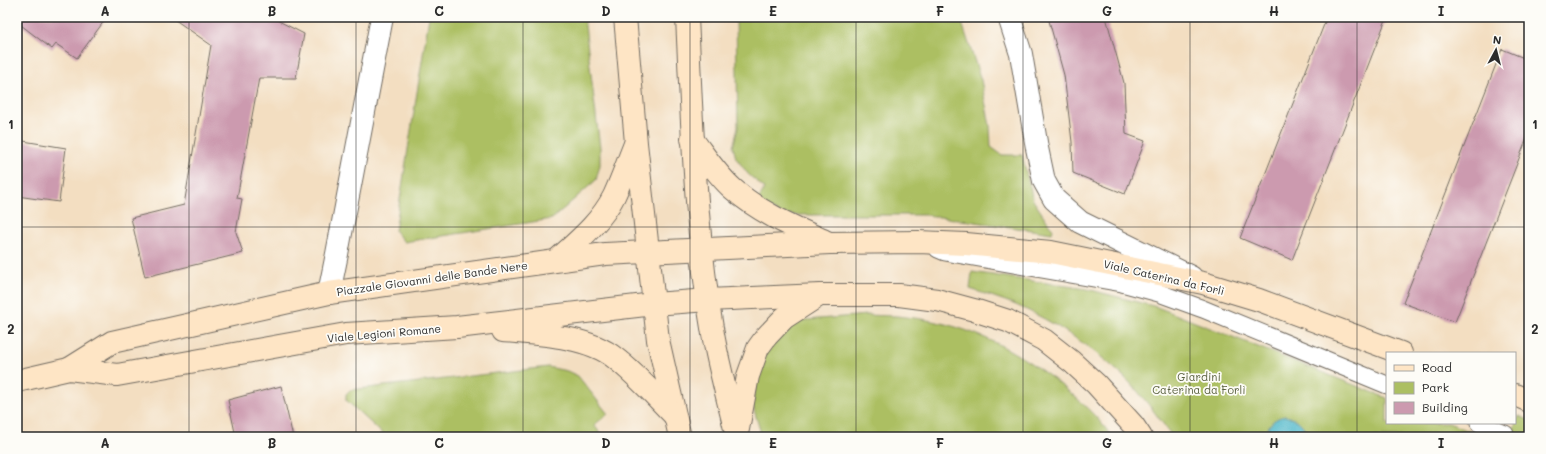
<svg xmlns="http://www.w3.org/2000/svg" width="1546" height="454" viewBox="0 0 1546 454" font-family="Mali,sans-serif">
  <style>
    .green { fill: #acbf62; stroke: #6c7546 }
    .water { fill: #4db7ca; stroke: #3c717a }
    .building { fill: #cc9aaf }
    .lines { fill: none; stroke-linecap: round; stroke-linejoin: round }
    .lane-casing { stroke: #716a60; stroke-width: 19 }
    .street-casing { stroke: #716a60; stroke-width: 24 }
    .secondary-casing { stroke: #716a60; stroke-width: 24 }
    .lane { stroke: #fff; stroke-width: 17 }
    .street { stroke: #fff; stroke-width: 22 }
    .secondary { stroke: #fee5c5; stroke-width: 22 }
    .grid { fill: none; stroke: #2b2b2b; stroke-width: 1; stroke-opacity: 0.55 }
    .labels { text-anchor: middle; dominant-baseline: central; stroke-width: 3.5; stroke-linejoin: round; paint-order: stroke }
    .street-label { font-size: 11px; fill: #2b2b2b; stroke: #fdfcf7 }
    .park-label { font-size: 11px; fill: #585f3e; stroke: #fdfcf7 }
    .neatline { fill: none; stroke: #2b2b2b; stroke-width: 1.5 }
    .grid-label { font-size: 13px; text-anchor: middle; font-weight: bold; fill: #2b2b2b }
  </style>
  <rect width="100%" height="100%" fill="#fdfcf7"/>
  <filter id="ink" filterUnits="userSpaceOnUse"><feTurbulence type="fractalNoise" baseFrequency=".025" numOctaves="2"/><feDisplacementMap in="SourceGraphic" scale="8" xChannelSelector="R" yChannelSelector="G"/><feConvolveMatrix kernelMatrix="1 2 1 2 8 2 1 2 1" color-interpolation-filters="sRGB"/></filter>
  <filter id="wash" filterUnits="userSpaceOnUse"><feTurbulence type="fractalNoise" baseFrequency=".012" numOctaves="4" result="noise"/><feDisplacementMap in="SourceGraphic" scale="16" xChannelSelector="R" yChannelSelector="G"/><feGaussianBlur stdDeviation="0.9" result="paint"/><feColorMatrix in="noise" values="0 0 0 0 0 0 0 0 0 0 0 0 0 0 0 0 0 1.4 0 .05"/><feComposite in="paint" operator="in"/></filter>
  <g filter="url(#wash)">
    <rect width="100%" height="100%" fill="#f3dec1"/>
    <g class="green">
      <polygon points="429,17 584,17 600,148 600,165 596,180 552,219 404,242 395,231"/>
      <polygon points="736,17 960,17 981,80 990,126 991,147 1002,155 1022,155 1033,200 1053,230 1052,233 926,215 782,215 758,202 764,188 748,174 736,158 733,147 738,128"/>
      <path d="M972,272l115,17 70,18 230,91v25h62l35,14h-311c-16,-21 -31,-43 -50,-61 -31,-29 -68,-54 -107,-71 -15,-6 -31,-11 -46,-16z"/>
      <path d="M867,315c13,1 26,0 39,2 58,6 104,29 150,64 20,16 41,34 56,56h-350l-10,-34 13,-55 29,-24 12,-4z"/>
      <polygon points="548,367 567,371 578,376 608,414 594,425 603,437 386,437 346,400 346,394 350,390"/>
      <polygon points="1519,416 1529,420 1529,437 1510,437"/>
    </g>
    <path class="water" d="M1285,416c13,3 20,8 21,21h-41c2,-11 8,-19 20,-21z"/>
    <g id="blocks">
      <g class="building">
        <polygon points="17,17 107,17 77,58 56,44 52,49 17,22"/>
        <polygon points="171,17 271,17 304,34 296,78 259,78 237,198 242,199 236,232 243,253 145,277 131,218 184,205 211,45"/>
        <polygon points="1048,17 1106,17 1124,83 1126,134 1145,141 1125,194 1073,173 1072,142 1064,75"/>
        <polygon points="1327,17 1387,17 1292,260 1240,238"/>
        <polygon points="1502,49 1529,60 1529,133 1455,322 1403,303"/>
        <polygon points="17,140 66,148 59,202 17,196"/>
        <polygon points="281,386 293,437 236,437 228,400"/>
      </g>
    </g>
  </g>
  <g filter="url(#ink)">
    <use href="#blocks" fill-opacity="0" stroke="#716a60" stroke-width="1"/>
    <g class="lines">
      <g class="lane-casing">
        <g id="lane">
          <polyline points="938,249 945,252 1122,283 1159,293 1203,309 1387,385"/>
          <polyline points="1479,423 1505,434"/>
        </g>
      </g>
      <g class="street-casing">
        <g id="street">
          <polyline points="1009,17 1021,54 1037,148 1044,181 1054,199 1080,222 1191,277"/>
          <polyline points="329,293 337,254 382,17"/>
        </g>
      </g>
      <g class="secondary-casing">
        <g id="secondary">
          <polyline points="625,17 636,143 658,340 680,437"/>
          <path d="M687,17c5,106 8,212 26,317 6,34 16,69 24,103"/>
          <path d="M692,139c13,17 25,36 41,50 27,24 61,38 94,53"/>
          <path d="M557,260c21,-19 44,-38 57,-64 8,-17 14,-35 21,-52"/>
          <path d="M503,331c34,3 85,5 112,27 22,17 41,39 60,58"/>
          <polyline points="69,369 112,342 329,293 605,254 830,243 918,242 966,244 1051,252 1203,283 1259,300 1401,353"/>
          <polyline points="17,381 69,369 117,375 346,334 457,327 654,304 708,300 820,295 899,295 937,300 974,310 1008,321 1044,340 1072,362 1096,384 1133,425 1141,437"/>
          <polyline points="1515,395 1529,401"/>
          <polyline points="738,429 748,376 758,348 766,337 784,318 818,296"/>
        </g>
      </g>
      <use href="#lane" class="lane"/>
      <use href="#street" class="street"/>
      <use href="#secondary" class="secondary"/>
    </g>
  </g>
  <path class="grid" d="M189,17v420M356,17v420M523,17v420M690,17v420M856,17v420M1023,17v420M1190,17v420M1357,17v420M17,227h1512"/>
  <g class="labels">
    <g class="street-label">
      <text transform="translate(1164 277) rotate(13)">Viale Caterina da Forlì</text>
      <text transform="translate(432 278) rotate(-8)">Piazzale Giovanni delle Bande Nere</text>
      <text transform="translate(384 333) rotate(-5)">Viale Legioni Romane</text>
    </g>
    <g class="park-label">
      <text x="1199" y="376">Giardini<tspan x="1199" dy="13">Caterina da Forlì</tspan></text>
    </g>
  </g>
  <rect width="1546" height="454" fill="none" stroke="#fdfcf7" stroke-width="44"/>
  <rect x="1386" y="352" width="130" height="72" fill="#fdfcf7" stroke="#a9a8a5"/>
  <rect x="1394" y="365" width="20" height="6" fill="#fee5c5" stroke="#a9a8a5"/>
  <text x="1422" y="372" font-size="12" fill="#2b2b2b">Road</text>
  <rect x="1394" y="382" width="20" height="12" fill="#acbf62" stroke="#a9a8a5"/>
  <text x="1422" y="392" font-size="12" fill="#2b2b2b">Park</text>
  <rect x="1394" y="402" width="20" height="12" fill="#cc9aaf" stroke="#a9a8a5"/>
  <text x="1422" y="412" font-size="12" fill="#2b2b2b">Building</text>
  <g transform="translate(1496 50) rotate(7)" stroke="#fdfcf7" stroke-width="3" paint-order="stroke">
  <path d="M0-3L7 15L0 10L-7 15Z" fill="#2b2b2b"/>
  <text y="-6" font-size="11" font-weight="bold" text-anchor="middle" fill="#2b2b2b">N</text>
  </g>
  <rect x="22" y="22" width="1502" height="410" class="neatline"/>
  <g class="grid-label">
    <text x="105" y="16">A</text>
    <text x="272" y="16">B</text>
    <text x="439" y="16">C</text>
    <text x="606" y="16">D</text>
    <text x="773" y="16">E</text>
    <text x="940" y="16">F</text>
    <text x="1107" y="16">G</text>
    <text x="1274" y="16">H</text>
    <text x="1441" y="16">I</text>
    <text x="11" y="129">1</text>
    <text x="1535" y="129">1</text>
    <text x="11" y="334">2</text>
    <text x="1535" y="334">2</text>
    <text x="105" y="448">A</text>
    <text x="272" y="448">B</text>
    <text x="439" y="448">C</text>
    <text x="606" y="448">D</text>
    <text x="773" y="448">E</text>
    <text x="940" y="448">F</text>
    <text x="1107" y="448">G</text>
    <text x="1274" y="448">H</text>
    <text x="1441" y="448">I</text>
  </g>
</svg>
